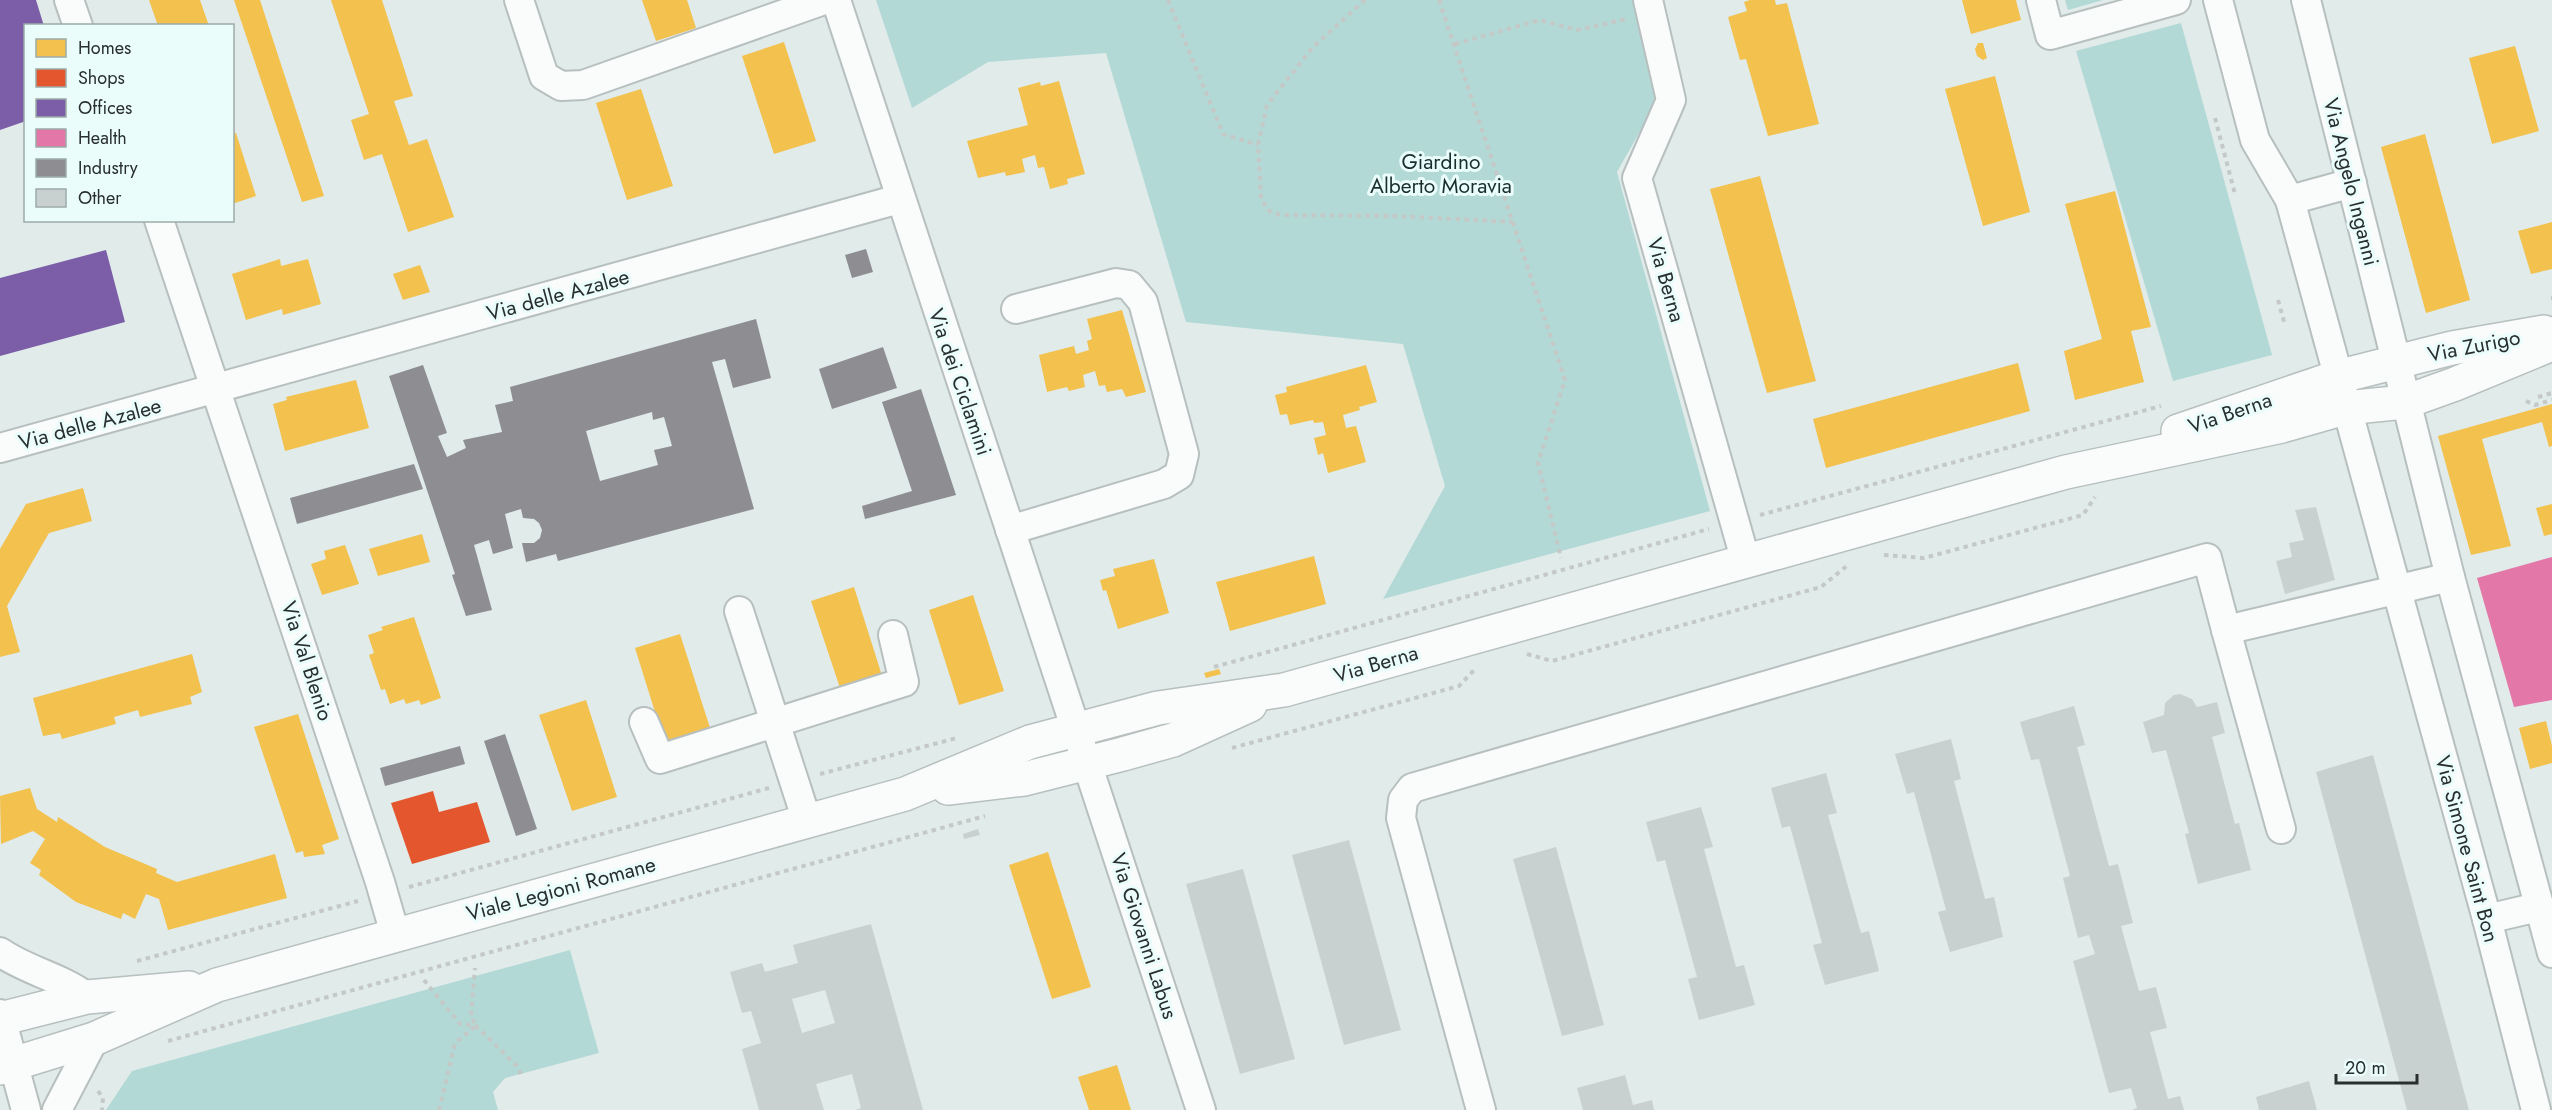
<svg xmlns="http://www.w3.org/2000/svg" width="2552" height="1110" viewBox="0 0 2552 1110" font-family="Jost,sans-serif">
  <style>
    .green { fill: #b3d9d6 }
    .homes { fill: #f2c14e }
    .shops { fill: #e4572e }
    .offices { fill: #7b5ea7 }
    .health { fill: #e377a8 }
    .industry { fill: #8d8d92; fill-rule: evenodd }
    .building { fill: #c9d1d0; fill-rule: evenodd }
    .lines { fill: none; stroke-linecap: round; stroke-linejoin: round }
    .minor-casing { stroke: #b7bfbf; stroke-width: 32 }
    .major-casing { stroke: #b7bfbf; stroke-width: 36 }
    .path { stroke: #c4c9c8; stroke-width: 4; stroke-dasharray: 4.5 4.5; stroke-linecap: butt }
    .minor { stroke: #fafcfc; stroke-width: 28 }
    .major { stroke: #fafcfc; stroke-width: 33 }
    .labels { text-anchor: middle; dominant-baseline: central; stroke-width: 6; stroke-linejoin: round; paint-order: stroke }
    .park-label { font-size: 21px; fill: #1a2f2d; stroke: #eafdfa }
    .street-label { font-size: 21px; fill: #282f2e; stroke: #eafdfa }
  </style>
  <rect width="100%" height="100%" fill="#e0ebea"/>
  <g class="green">
    <polygon points="876,0 1635,0 1660,96 1617,172 1710,511 1383,599 1445,486 1403,344 1186,322 1106,53 988,62 912,108"/>
    <polygon points="2065,0 2103,0 2068,10"/>
    <polygon points="2181,23 2272,355 2173,381 2076,51"/>
    <polygon points="570,950 599,1053 505,1078 493,1092 498,1110 106,1110 132,1071"/>
  </g>
  <g class="homes">
    <polygon points="149,0 200,0 209,26 158,26"/>
    <polygon points="234,0 260,0 324,196 302,202"/>
    <polygon points="331,0 382,0 413,96 394,101 409,145 427,139 454,217 408,232 382,154 364,160 351,120 369,114"/>
    <polygon points="642,0 687,0 696,28 656,41"/>
    <polygon points="1750,0 1775,0 1776,5 1787,3 1819,124 1768,136 1746,59 1740,60 1728,17 1747,11 1744,2"/>
    <polygon points="1962,0 2016,0 2021,20 1971,34"/>
    <polygon points="784,42 816,141 774,154 742,56"/>
    <polygon points="1978,43 1983,43 1987,58 1983,60 1977,56 1975,49"/>
    <polygon points="2515,46 2539,131 2492,144 2469,58"/>
    <polygon points="1995,76 2030,212 1983,226 1945,89"/>
    <polygon points="1059,81 1085,174 1067,179 1068,184 1050,189 1044,167 1038,168 1035,155 1022,159 1025,172 1006,176 1005,172 978,178 967,141 1028,125 1018,88 1040,82 1041,86"/>
    <polygon points="641,89 673,186 627,200 596,103"/>
    <polygon points="236,133 256,196 232,204 232,134"/>
    <polygon points="2425,134 2470,300 2426,313 2381,147"/>
    <polygon points="1760,176 1816,381 1767,393 1710,189"/>
    <polygon points="2115,191 2151,327 2131,331 2144,382 2075,400 2064,351 2102,339 2065,204"/>
    <polygon points="2552,222 2552,269 2531,274 2518,231"/>
    <polygon points="280,259 281,266 308,259 321,304 283,315 282,309 246,320 232,274"/>
    <polygon points="420,265 430,292 403,300 393,274"/>
    <polygon points="1122,310 1146,392 1126,397 1122,389 1107,392 1105,385 1099,386 1095,371 1083,375 1085,387 1069,391 1067,387 1047,392 1039,355 1074,346 1076,354 1089,350 1087,341 1092,339 1087,319"/>
    <polygon points="2018,363 2030,411 1826,468 1813,419"/>
    <polygon points="1366,365 1377,402 1359,407 1360,410 1343,415 1346,428 1356,426 1366,462 1328,473 1323,453 1318,455 1314,438 1326,435 1323,422 1314,423 1313,420 1290,425 1287,414 1280,415 1275,395 1287,392 1286,387"/>
    <polygon points="356,380 369,428 285,451 273,404 287,400 286,397"/>
    <polygon points="2552,404 2552,446 2549,447 2542,422 2482,439 2511,546 2471,555 2438,436"/>
    <polygon points="83,488 92,521 49,533 7,606 20,652 0,657 0,549 26,504"/>
    <polygon points="2552,504 2552,534 2544,536 2536,508"/>
    <polygon points="422,534 430,562 378,576 369,549"/>
    <polygon points="345,545 359,584 322,595 311,564 326,559 324,551"/>
    <polygon points="1314,556 1326,604 1230,631 1216,582"/>
    <polygon points="1154,559 1169,613 1118,629 1106,590 1103,591 1100,580 1115,576 1113,569"/>
    <polygon points="854,587 884,682 842,694 811,601"/>
    <polygon points="973,595 1004,691 959,705 929,610"/>
    <polygon points="414,617 441,698 421,705 419,700 406,704 404,699 390,704 385,689 381,690 369,655 374,653 368,635 383,630 381,627"/>
    <polygon points="680,634 711,731 665,744 635,648"/>
    <polygon points="192,654 202,692 190,697 192,704 140,717 138,710 114,717 116,724 62,739 60,733 43,736 33,698"/>
    <polygon points="1219,669 1221,674 1206,678 1204,673"/>
    <polygon points="586,700 617,797 572,811 539,715"/>
    <polygon points="298,714 339,839 322,845 325,854 304,857 303,851 296,853 254,727"/>
    <polygon points="2546,721 2552,746 2552,763 2530,769 2519,728"/>
    <polygon points="30,788 37,809 57,822 58,817 105,847 157,869 156,873 177,882 275,854 287,898 168,930 159,899 146,894 135,919 123,913 121,919 76,902 39,875 41,870 30,863 45,839 33,831 1,844 0,796"/>
    <polygon points="1048,852 1091,987 1052,999 1009,865"/>
    <polygon points="1117,1065 1131,1110 1089,1110 1078,1077"/>
  </g>
  <polygon class="shops" points="433,791 439,812 477,802 490,842 412,864 391,803"/>
  <g class="offices">
    <polygon points="0,0 36,0 44,26 26,26 26,121 0,130"/>
    <polygon points="106,250 125,322 0,356 0,278"/>
  </g>
  <polygon class="health" points="2552,557 2552,700 2514,707 2477,578"/>
  <g class="industry">
    <polygon points="866,249 873,272 852,278 845,255"/>
    <path d="M756,319l15,59 -38,10 -8,-29 -13,3 42,147 -196,52 -2,-7 -30,8 -4,-19h12l6,-5 2,-8 -3,-7 -5,-4 -11,-1 -2,-9 -16,5 8,34 -20,6 -4,-14 -15,5 18,65 -26,6 -14,-41 3,-1 -66,-198 34,-11 24,68 -9,3 9,21 19,-9 -3,-8 39,-8 -7,-27 18,-4 -3,-14zM652,412l1,8 11,-3 8,29 -18,4 4,15 -58,16 -14,-50z"/>
    <polygon points="883,347 897,388 832,409 819,369"/>
    <polygon points="921,389 956,495 865,519 862,506 912,491 882,402"/>
    <polygon points="414,464 423,489 297,524 290,498"/>
    <polygon points="505,734 537,829 516,836 484,741"/>
    <polygon points="460,746 465,764 385,786 380,768"/>
  </g>
  <g class="building">
    <polygon points="2316,507 2335,580 2285,594 2276,561 2292,557 2289,543 2304,540 2295,510"/>
    <polygon points="2180,694 2192,699 2197,707 2217,702 2225,733 2212,737 2235,824 2239,823 2251,870 2198,884 2185,834 2189,833 2166,750 2152,753 2143,722 2164,715 2165,703 2174,695"/>
    <polygon points="2074,706 2085,745 2077,747 2109,866 2118,864 2133,923 2121,926 2139,991 2156,987 2167,1028 2150,1032 2168,1099 2180,1096 2184,1110 2132,1110 2137,1108 2131,1088 2109,1093 2073,961 2095,954 2089,935 2078,938 2063,878 2070,876 2039,759 2031,760 2020,722"/>
    <polygon points="1951,739 1961,779 1954,781 1985,899 1994,897 2003,937 1950,952 1938,912 1946,910 1914,792 1907,794 1895,754"/>
    <polygon points="2373,755 2469,1110 2407,1110 2316,772"/>
    <polygon points="1826,773 1837,813 1828,815 1861,933 1869,931 1879,971 1825,985 1813,945 1822,943 1790,826 1782,828 1771,788"/>
    <polygon points="1701,807 1713,847 1704,849 1736,967 1744,965 1755,1005 1699,1020 1688,979 1697,977 1665,860 1657,862 1646,822"/>
    <polygon points="978,829 980,835 964,839 963,834"/>
    <polygon points="1349,840 1401,1030 1344,1045 1292,855"/>
    <polygon points="1556,847 1604,1025 1562,1036 1513,859"/>
    <polygon points="1243,869 1295,1059 1240,1074 1186,884"/>
    <path d="M871,924l52,186h-67l5,-2 -9,-34 -36,10 8,26h-65l-17,-61 19,-6 -10,-32 -9,2 -12,-41 32,-9 3,9 33,-9 -5,-18zM825,990l10,33 -33,10 -10,-34z"/>
    <polygon points="1625,1075 1633,1105 1652,1100 1654,1110 1583,1110 1577,1088"/>
    <polygon points="2309,1081 2317,1110 2259,1110 2256,1097"/>
  </g>
  <g class="lines">
    <g class="minor-casing">
      <g id="minor">
        <polyline points="69,0 78,26"/>
        <polyline points="519,0 544,76 561,86 583,85 824,0"/>
        <path d="M836,0c119,371 244,740 365,1110"/>
        <polyline points="1648,0 1671,100 1637,178 1746,562"/>
        <polyline points="2041,0 2050,35 2176,0"/>
        <polyline points="2218,0 2255,140 2290,200 2487,919 2536,1110"/>
        <polyline points="2306,0 2450,577 2552,953"/>
        <polyline points="2290,200 2352,183"/>
        <polyline points="159,220 380,882 395,934"/>
        <polyline points="0,448 899,199"/>
        <polyline points="1010,530 1164,484 1179,475 1184,454 1143,302 1129,285 1116,283 1016,309"/>
        <polyline points="739,611 807,821"/>
        <polyline points="2226,630 2281,829"/>
        <polyline points="644,722 660,759 904,682 893,635"/>
        <polyline points="2487,919 2538,907"/>
        <path d="M0,952c27,19 61,25 87,45"/>
        <polyline points="0,1014 26,1110"/>
        <polyline points="57,1110 94,1039"/>
        <polyline points="1481,1110 1401,818 1403,800 1412,788 2207,558 2226,630 2450,577"/>
      </g>
    </g>
    <g class="major-casing">
      <g id="major">
        <polyline points="2178,431 2337,377 2452,348 2544,332"/>
        <polyline points="948,788 1024,779 1123,754 1173,740 1250,705"/>
        <polyline points="0,1019 87,997 189,988"/>
        <polyline points="0,1068 94,1039 217,985 905,794 1030,742 1158,708 1284,690 2066,472 2282,426 2345,408 2405,402 2455,384 2552,344"/>
      </g>
    </g>
    <g class="path">
      <polyline points="1168,0 1223,134 1258,145"/>
      <polyline points="1365,0 1313,47 1267,105 1258,145 1261,197 1267,210 1280,215 1394,216 1513,222"/>
      <polyline points="1439,0 1565,380 1538,463 1561,558"/>
      <polyline points="1455,44 1540,20 1577,30 1626,19"/>
      <polyline points="2215,118 2235,194"/>
      <polyline points="2551,298 2552,298"/>
      <polyline points="2278,300 2285,325"/>
      <polyline points="2538,397 2552,393"/>
      <polyline points="2526,401 2535,405 2552,400"/>
      <polyline points="1760,515 2161,406"/>
      <polyline points="1884,555 1924,558 2083,515 2095,497"/>
      <polyline points="1527,654 1552,661 1821,587 1848,565"/>
      <polyline points="1214,667 1709,529"/>
      <polyline points="1232,748 1459,686 1476,668"/>
      <polyline points="820,774 957,738"/>
      <polyline points="409,887 769,788"/>
      <polyline points="137,961 358,901"/>
      <polyline points="424,980 460,1024 476,1026 517,1066 521,1074"/>
      <polyline points="168,1041 985,816"/>
      <polyline points="98,1091 103,1098 102,1110"/>
      <polyline points="439,1110 455,1043 476,1026 471,1016 475,968"/>
    </g>
    <use href="#minor" class="minor"/>
    <use href="#major" class="major"/>
  </g>
  <g class="labels">
    <g class="park-label">
      <text x="1441" y="162">Giardino<tspan x="1441" dy="24">Alberto Moravia</tspan></text>
    </g>
    <g class="street-label">
      <text transform="translate(2351 182) rotate(76)">Via Angelo Inganni</text>
      <text transform="translate(1666 280) rotate(74)">Via Berna</text>
      <text transform="translate(558 295) rotate(-15)">Via delle Azalee</text>
      <text transform="translate(2474 346) rotate(-11)">Via Zurigo</text>
      <text transform="translate(960 382) rotate(71)">Via dei Ciclamini</text>
      <text transform="translate(2230 413) rotate(-19)">Via Berna</text>
      <text transform="translate(90 424) rotate(-15)">Via delle Azalee</text>
      <text transform="translate(307 661) rotate(72)">Via Val Blenio</text>
      <text transform="translate(1376 664) rotate(-16)">Via Berna</text>
      <text transform="translate(2467 849) rotate(75)">Via Simone Saint Bon</text>
      <text transform="translate(561 889) rotate(-15)">Viale Legioni Romane</text>
      <text transform="translate(1144 936) rotate(72)">Via Giovanni Labus</text>
    </g>
  </g>
  <rect x="24" y="24" width="210" height="198" fill="#eafdfa" stroke="#9caba8" stroke-width="1.5"/>
  <rect x="36" y="39" width="30" height="18" fill="#f2c14e" stroke="#9caba8" stroke-width="1.5"/>
  <text x="78" y="54" font-size="18" fill="#282f2e">Homes</text>
  <rect x="36" y="69" width="30" height="18" fill="#e4572e" stroke="#9caba8" stroke-width="1.5"/>
  <text x="78" y="84" font-size="18" fill="#282f2e">Shops</text>
  <rect x="36" y="99" width="30" height="18" fill="#7b5ea7" stroke="#9caba8" stroke-width="1.5"/>
  <text x="78" y="114" font-size="18" fill="#282f2e">Offices</text>
  <rect x="36" y="129" width="30" height="18" fill="#e377a8" stroke="#9caba8" stroke-width="1.5"/>
  <text x="78" y="144" font-size="18" fill="#282f2e">Health</text>
  <rect x="36" y="159" width="30" height="18" fill="#8d8d92" stroke="#9caba8" stroke-width="1.5"/>
  <text x="78" y="174" font-size="18" fill="#282f2e">Industry</text>
  <rect x="36" y="189" width="30" height="18" fill="#c9d1d0" stroke="#9caba8" stroke-width="1.5"/>
  <text x="78" y="204" font-size="18" fill="#282f2e">Other</text>
  <path d="M2336 1074v9h81v-9" fill="none" stroke="#282f2e" stroke-width="3"/>
  <text x="2345" y="1074" font-size="18" fill="#282f2e" stroke="#eafdfa" stroke-width="4.5" paint-order="stroke">20 m</text>
</svg>
